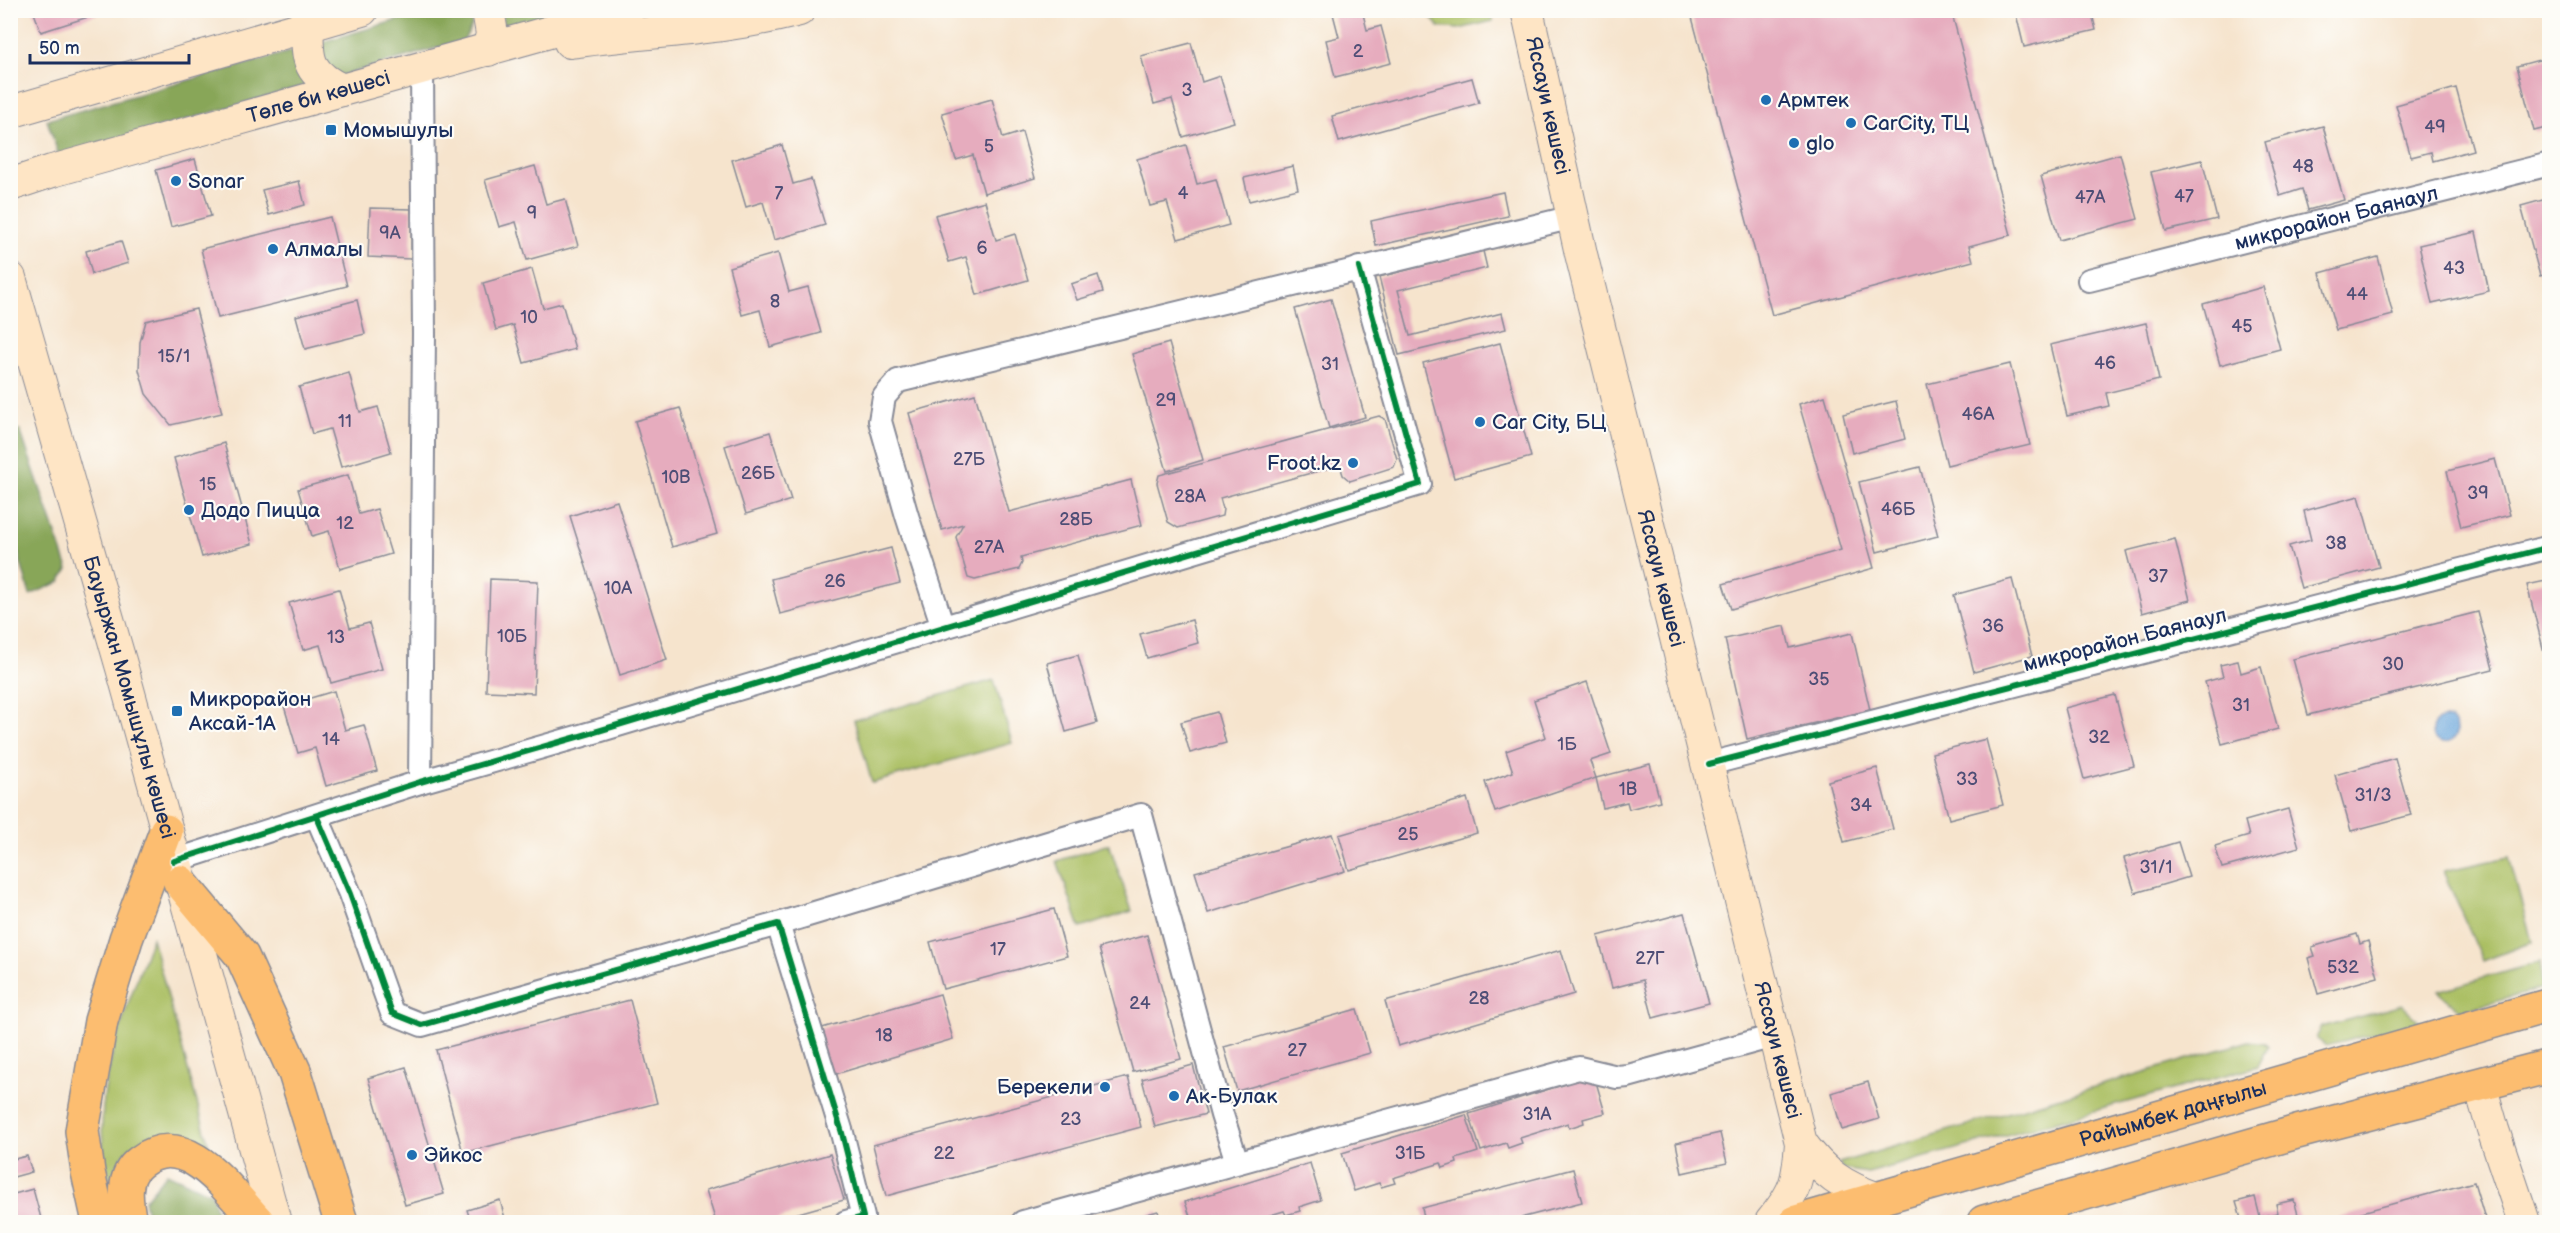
<svg xmlns="http://www.w3.org/2000/svg" width="2560" height="1233" viewBox="0 0 2560 1233" font-family="'Balsamiq Sans',sans-serif">
  <style>
    .green { fill: #abbf63; stroke: #637760; stroke-width: 1.5 }
    .forest { fill: #88a659; stroke: #526a5c; stroke-width: 1.5 }
    .water { fill: #6ca7dd; stroke: #446b9e; stroke-width: 1.5 }
    .building { fill: #e6acbe }
    .lines { fill: none; stroke-linecap: round; stroke-linejoin: round }
    .street-casing { stroke: #888a96; stroke-width: 26 }
    .secondary-casing { stroke: #888a96; stroke-width: 34 }
    .primary-casing { stroke: #888a96; stroke-width: 36 }
    .highway-casing { stroke: #888a96; stroke-width: 36 }
    .street { stroke: #fff; stroke-width: 22 }
    .secondary { stroke: #fee5c5; stroke-width: 32 }
    .primary { stroke: #fcbd6f; stroke-width: 33 }
    .highway { stroke: #fcbd6f; stroke-width: 33 }
    .cycleway-casing { stroke: #fdfcf7; stroke-width: 10 }
    .cycleway { stroke: #00873e; stroke-width: 6 }
    .poi-dot { fill: #1f6fb2; stroke: #fdfcf7; stroke-width: 2 }
    .labels { text-anchor: middle; dominant-baseline: central; stroke-width: 4.5; stroke-linejoin: round; paint-order: stroke }
    .number-label { font-size: 18px; fill: #4e4e76 }
    .street-label { font-size: 21px; fill: #1b2f5e; stroke: #fdfcf7 }
    .poi-label { font-size: 21px; fill: #1b2f5e; stroke: #fdfcf7; text-anchor: start }
  </style>
  <rect width="100%" height="100%" fill="#fdfcf7"/>
  <filter id="ink" filterUnits="userSpaceOnUse"><feTurbulence type="fractalNoise" baseFrequency=".0167" numOctaves="2"/><feDisplacementMap in="SourceGraphic" scale="12" xChannelSelector="R" yChannelSelector="G"/><feConvolveMatrix kernelMatrix="1 2 1 2 8 2 1 2 1" color-interpolation-filters="sRGB"/></filter>
  <filter id="wash" filterUnits="userSpaceOnUse"><feTurbulence type="fractalNoise" baseFrequency=".008" numOctaves="4" result="noise"/><feDisplacementMap in="SourceGraphic" scale="24" xChannelSelector="R" yChannelSelector="G"/><feGaussianBlur stdDeviation="1.35" result="paint"/><feColorMatrix in="noise" values="0 0 0 0 0 0 0 0 0 0 0 0 0 0 0 0 0 1.4 0 .05"/><feComposite in="paint" operator="in"/></filter>
  <g filter="url(#wash)">
    <rect width="100%" height="100%" fill="#f6e4cd"/>
    <g class="green">
      <polygon points="1430,11 1490,11 1493,21 1459,29 1439,27 1431,18"/>
      <polygon points="994,680 1012,743 872,783 854,720"/>
      <polygon points="1109,844 1132,911 1080,928 1057,861"/>
      <polygon points="2509,857 2532,942 2483,961 2443,871"/>
      <path d="M152,938l57,208c-22,-17 -52,-18 -75,-1 -12,8 -18,23 -24,35 -3,-12 -6,-24 -7,-36 -7,-67 27,-144 49,-206z"/>
      <polygon points="2540,962 2542,989 2461,1011 2438,991"/>
      <polygon points="2402,1005 2420,1022 2326,1046 2316,1038 2322,1027"/>
      <polygon points="2249,1041 2265,1043 2268,1047 2258,1066 1868,1173 1842,1169 1839,1163"/>
    </g>
    <g class="forest">
      <polygon points="429,11 471,11 472,25 464,40 340,76 331,75 322,53 325,41"/>
      <polygon points="503,11 576,11 501,31"/>
      <polygon points="300,49 308,85 59,156 47,120"/>
      <polygon points="11,429 20,430 68,569 60,582 30,595 11,528"/>
      <polygon points="167,1173 212,1194 218,1222 149,1222 144,1201"/>
    </g>
    <circle class="water" cx="2444" cy="731" r="12"/>
    <g id="blocks">
      <g class="building">
        <polygon points="33,10 107,10 107,11 41,32"/>
        <polygon points="1332,10 1362,10 1367,30 1381,26 1391,63 1335,77 1326,40 1339,37"/>
        <polygon points="1690,10 1951,10 2011,235 1969,246 1973,261 1772,315"/>
        <polygon points="2015,10 2091,10 2096,30 2024,47"/>
        <polygon points="2154,10 2179,10 2179,11 2156,17"/>
        <polygon points="1191,43 1202,82 1220,76 1234,122 1183,137 1172,99 1154,104 1141,56"/>
        <polygon points="2550,57 2550,127 2534,131 2517,66"/>
        <polygon points="1472,78 1479,103 1339,142 1332,116"/>
        <polygon points="2456,88 2473,150 2433,161 2431,152 2411,157 2396,105"/>
        <polygon points="992,99 1003,138 1022,132 1035,178 984,193 973,155 956,160 942,113"/>
        <polygon points="2323,126 2344,200 2308,210 2302,189 2280,196 2265,142"/>
        <polygon points="782,145 793,184 811,179 825,225 774,240 763,202 746,207 732,160"/>
        <polygon points="1186,145 1197,184 1216,179 1229,225 1178,239 1167,202 1150,206 1137,159"/>
        <polygon points="2120,154 2138,219 2059,240 2041,176"/>
        <polygon points="195,159 211,216 171,227 156,170"/>
        <polygon points="2202,160 2217,219 2166,231 2151,172"/>
        <polygon points="535,166 546,204 565,199 578,246 527,260 516,222 499,227 485,180"/>
        <polygon points="1293,166 1298,189 1249,201 1244,178"/>
        <polygon points="299,181 305,205 269,215 262,190"/>
        <polygon points="1503,192 1508,216 1376,246 1371,221"/>
        <polygon points="2550,198 2550,273 2540,276 2521,206"/>
        <polygon points="985,201 996,240 1015,234 1028,280 977,295 966,257 949,262 935,215"/>
        <polygon points="370,208 412,209 411,259 368,257"/>
        <polygon points="330,217 347,286 218,318 201,249"/>
        <polygon points="2476,232 2489,291 2432,304 2419,245"/>
        <polygon points="121,241 128,263 92,274 86,251"/>
        <polygon points="1483,251 1487,268 1398,290 1410,336 1502,313 1506,329 1399,355 1379,277"/>
        <polygon points="778,253 789,292 808,287 821,333 770,347 760,310 742,315 729,267"/>
        <polygon points="2378,257 2393,315 2336,330 2320,273"/>
        <polygon points="532,269 543,308 562,303 575,349 524,363 513,325 496,330 483,283"/>
        <polygon points="1098,275 1103,292 1077,300 1071,284"/>
        <polygon points="2263,287 2280,349 2220,365 2203,304"/>
        <polygon points="1331,299 1365,417 1329,428 1295,309"/>
        <polygon points="357,300 365,334 305,349 296,316"/>
        <polygon points="196,309 222,413 171,425 146,394 139,370 140,342 146,321"/>
        <polygon points="2146,323 2159,380 2106,393 2109,406 2067,416 2050,345"/>
        <polygon points="1169,343 1203,460 1167,471 1132,354"/>
        <polygon points="1500,343 1531,457 1454,478 1423,363"/>
        <polygon points="2010,364 2030,445 1947,465 1927,384"/>
        <polygon points="349,373 360,412 378,407 391,452 341,467 330,429 312,434 299,387"/>
        <polygon points="975,394 1009,512 1131,480 1142,525 1021,557 1022,563 1019,569 975,580 968,578 956,537 963,524 942,530 909,413"/>
        <polygon points="1825,396 1874,568 1731,609 1723,584 1841,550 1799,404"/>
        <polygon points="1896,401 1905,439 1852,453 1843,414"/>
        <polygon points="680,408 717,534 672,547 635,421"/>
        <polygon points="1379,416 1385,419 1397,459 1394,467 1350,481 1343,475 1340,465 1220,498 1223,509 1222,516 1178,528 1168,522 1157,483 1159,475"/>
        <polygon points="770,432 791,500 746,514 725,446"/>
        <polygon points="224,443 252,544 202,557 174,458"/>
        <polygon points="2495,459 2510,515 2461,527 2447,471"/>
        <polygon points="1920,467 1938,536 1877,552 1859,482"/>
        <polygon points="348,475 359,514 377,509 391,554 340,569 329,531 312,536 298,489"/>
        <polygon points="2359,496 2379,567 2301,588 2289,546 2311,540 2304,511"/>
        <polygon points="617,501 667,660 620,675 570,516"/>
        <polygon points="2175,539 2190,600 2142,613 2126,551"/>
        <polygon points="891,548 900,583 780,614 771,579"/>
        <polygon points="490,579 538,581 534,693 486,691"/>
        <polygon points="2012,579 2032,656 1974,672 1954,595"/>
        <polygon points="2550,580 2550,659 2546,660 2527,585"/>
        <polygon points="339,589 350,628 369,623 382,669 331,683 320,645 303,650 289,603"/>
        <polygon points="2478,612 2493,669 2308,715 2293,659"/>
        <polygon points="1192,620 1198,643 1147,658 1140,634"/>
        <polygon points="1785,626 1790,648 1852,633 1870,710 1747,739 1725,639"/>
        <polygon points="1078,655 1097,723 1066,732 1047,663"/>
        <polygon points="2238,661 2241,673 2261,667 2278,729 2222,744 2205,682 2223,677 2220,665"/>
        <polygon points="1587,682 1611,754 1590,761 1596,778 1495,812 1485,782 1513,772 1506,751 1546,737 1534,700"/>
        <polygon points="334,691 345,730 364,725 377,771 326,786 315,748 298,753 284,706"/>
        <polygon points="2115,695 2134,766 2084,779 2065,708"/>
        <polygon points="1217,712 1226,743 1190,753 1181,722"/>
        <polygon points="1986,739 2003,805 1949,819 1932,753"/>
        <polygon points="2395,758 2411,815 2351,831 2335,775"/>
        <polygon points="1650,764 1660,801 1629,809 1627,802 1603,808 1596,778"/>
        <polygon points="1877,768 1893,829 1844,842 1828,781"/>
        <polygon points="1467,798 1477,833 1349,870 1339,835"/>
        <polygon points="2288,809 2299,847 2222,868 2215,846 2249,836 2245,821"/>
        <polygon points="1332,834 1345,871 1208,913 1195,872"/>
        <polygon points="2178,842 2189,877 2135,893 2124,858"/>
        <polygon points="1054,909 1067,956 943,989 930,942"/>
        <polygon points="1684,913 1709,1003 1653,1018 1643,980 1612,988 1598,936"/>
        <polygon points="2357,934 2360,944 2368,941 2378,977 2318,994 2308,958 2315,956 2312,947"/>
        <polygon points="1147,935 1181,1059 1133,1072 1099,948"/>
        <polygon points="1561,950 1574,994 1398,1046 1385,1001"/>
        <polygon points="940,994 953,1039 829,1076 815,1030"/>
        <polygon points="630,1000 657,1103 463,1153 436,1050"/>
        <polygon points="1357,1009 1370,1053 1237,1091 1224,1047"/>
        <polygon points="1193,1065 1206,1114 1155,1127 1142,1079"/>
        <polygon points="406,1067 444,1194 405,1205 368,1078"/>
        <polygon points="1594,1075 1605,1113 1583,1119 1584,1123 1569,1128 1568,1123 1520,1138 1522,1143 1508,1148 1506,1143 1481,1151 1469,1114"/>
        <polygon points="1128,1077 1141,1127 886,1196 873,1145"/>
        <polygon points="1868,1082 1879,1119 1842,1130 1831,1093"/>
        <polygon points="1466,1115 1478,1152 1456,1159 1457,1163 1443,1168 1441,1163 1393,1178 1395,1183 1381,1187 1379,1183 1354,1191 1342,1153"/>
        <polygon points="1720,1133 1727,1163 1682,1173 1676,1143"/>
        <polygon points="830,1154 844,1200 767,1222 716,1222 706,1190"/>
        <polygon points="27,1156 32,1172 10,1178 10,1160"/>
        <polygon points="1310,1163 1321,1200 1299,1207 1300,1211 1286,1215 1284,1211 1247,1222 1192,1222 1185,1202"/>
        <polygon points="1573,1169 1582,1202 1505,1222 1425,1222 1422,1208"/>
        <polygon points="2474,1182 2486,1222 2332,1222 2332,1220"/>
        <polygon points="33,1189 42,1222 10,1222 10,1195"/>
        <polygon points="2255,1197 2260,1217 2278,1213 2276,1204 2294,1200 2300,1222 2242,1222 2236,1202"/>
        <polygon points="500,1200 506,1222 471,1222 467,1210"/>
        <polygon points="1158,1211 1161,1222 1120,1222"/>
      </g>
    </g>
  </g>
  <g filter="url(#ink)">
    <use href="#blocks" fill-opacity="0" stroke="#888a96" stroke-width="1.5"/>
    <g class="lines">
      <g class="street-casing">
        <g id="street">
          <path id="s1" d="M2089,280l461,-116"/>
          <polyline points="943,627 907,516 880,421 884,397 898,381 1573,217"/>
          <polyline points="1709,764 2550,547"/>
          <polyline points="420,782 424,334 422,68"/>
          <polyline points="317,817 350,894 392,1013 422,1025 778,924 842,1133 863,1217 846,1222"/>
          <polyline points="174,861 420,782 598,731 1420,484 1359,268"/>
          <polyline points="778,924 1141,815 1222,1115 1237,1162"/>
          <polyline points="1023,1222 1579,1068 1617,1077 1628,1076 1774,1036"/>
        </g>
      </g>
      <g class="secondary-casing">
        <g id="secondary">
          <polyline points="488,10 492,34 488,50"/>
          <path id="s2" d="M1527,10l54,244 220,889c-3,39 -5,48 -30,79"/>
          <path d="M308,26c-2,35 1,48 34,64"/>
          <path d="M570,42c77,-11 154,-12 229,-32"/>
          <polyline points="10,112 362,10"/>
          <path id="s3" d="M10,185l42,-14 576,-161"/>
          <path id="s4" d="M10,278l112,390 153,554"/>
          <polyline points="2480,1085 2493,1130 2524,1222"/>
          <path d="M1801,1143c23,31 41,43 77,56"/>
        </g>
      </g>
      <g class="primary-casing">
        <g id="primary">
          <polyline points="180,882 242,956 295,1073 341,1222"/>
          <polyline points="99,1222 88,1172 82,1131 101,1021 126,939 166,831"/>
          <path d="M130,1222c-4,-19 -9,-46 10,-60 47,-36 89,30 118,60"/>
        </g>
      </g>
      <g class="highway-casing">
        <g id="highway">
          <path id="s5" d="M1796,1222l754,-217"/>
          <polyline points="1984,1222 2297,1132 2550,1066"/>
        </g>
      </g>
      <use href="#street" class="street"/>
      <use href="#secondary" class="secondary"/>
      <use href="#primary" class="primary"/>
      <use href="#highway" class="highway"/>
      <g class="cycleway-casing">
        <g id="cycleway">
          <polyline points="1709,764 2550,547"/>
          <polyline points="317,817 350,894 392,1013 422,1025 778,924 842,1133 863,1217 846,1222"/>
          <polyline points="174,861 420,782 598,731 1420,484 1359,268"/>
        </g>
      </g>
      <use href="#cycleway" class="cycleway"/>
    </g>
  </g>
  <g class="poi-dot">
    <circle cx="1766" cy="100" r="6"/>
    <circle cx="1851" cy="123" r="6"/>
    <rect x="325" y="124" width="12" height="12" rx="3"/>
    <circle cx="1794" cy="143" r="6"/>
    <circle cx="176" cy="181" r="6"/>
    <circle cx="273" cy="249" r="6"/>
    <circle cx="1480" cy="422" r="6"/>
    <circle cx="1353" cy="463" r="6"/>
    <circle cx="189" cy="510" r="6"/>
    <rect x="171" y="705" width="12" height="12" rx="3"/>
    <circle cx="1105" cy="1087" r="6"/>
    <circle cx="1174" cy="1096" r="6"/>
    <circle cx="412" cy="1155" r="6"/>
  </g>
  <g class="labels">
    <g class="number-label">
      <text x="1358" y="51">2</text>
      <text x="1187" y="90">3</text>
      <text x="2435" y="127">49</text>
      <text x="989" y="146">5</text>
      <text x="2303" y="166">48</text>
      <text x="779" y="193">7</text>
      <text x="1183" y="193">4</text>
      <text x="2184" y="196">47</text>
      <text x="2090" y="197">47А</text>
      <text x="532" y="213">9</text>
      <text x="390" y="233">9А</text>
      <text x="982" y="248">6</text>
      <text x="2454" y="268">43</text>
      <text x="2357" y="294">44</text>
      <text x="775" y="301">8</text>
      <text x="529" y="317">10</text>
      <text x="2242" y="326">45</text>
      <text x="174" y="356">15/1</text>
      <text x="2105" y="363">46</text>
      <text x="1330" y="364">31</text>
      <text x="1166" y="400">29</text>
      <text x="1978" y="414">46А</text>
      <text x="345" y="421">11</text>
      <text x="969" y="459">27Б</text>
      <text x="758" y="473">26Б</text>
      <text x="676" y="477">10В</text>
      <text x="208" y="484">15</text>
      <text x="2478" y="493">39</text>
      <text x="1190" y="496">28А</text>
      <text x="1898" y="509">46Б</text>
      <text x="1076" y="519">28Б</text>
      <text x="345" y="523">12</text>
      <text x="2336" y="543">38</text>
      <text x="989" y="547">27А</text>
      <text x="2158" y="576">37</text>
      <text x="835" y="581">26</text>
      <text x="618" y="588">10А</text>
      <text x="1993" y="626">36</text>
      <text x="512" y="636">10Б</text>
      <text x="336" y="637">13</text>
      <text x="2393" y="664">30</text>
      <text x="1819" y="679">35</text>
      <text x="2241" y="705">31</text>
      <text x="2099" y="737">32</text>
      <text x="331" y="739">14</text>
      <text x="1567" y="744">1Б</text>
      <text x="1967" y="779">33</text>
      <text x="1628" y="789">1В</text>
      <text x="2373" y="795">31/3</text>
      <text x="1861" y="805">34</text>
      <text x="1408" y="834">25</text>
      <text x="2156" y="867">31/1</text>
      <text x="998" y="949">17</text>
      <text x="1650" y="958">27Г</text>
      <text x="2343" y="967">532</text>
      <text x="1479" y="998">28</text>
      <text x="1140" y="1003">24</text>
      <text x="884" y="1035">18</text>
      <text x="1297" y="1050">27</text>
      <text x="1537" y="1114">31А</text>
      <text x="1071" y="1119">23</text>
      <text x="944" y="1153">22</text>
      <text x="1410" y="1153">31Б</text>
    </g>
    <g class="street-label">
      <text stroke="none"><textPath href="#s3" startOffset="321">Төле би көшесі</textPath></text>
      <text stroke="none"><textPath href="#s2" startOffset="98">Яссауи көшесі</textPath></text>
      <text stroke="none"><textPath href="#s1" startOffset="255">микрорайон Баянаул</textPath></text>
      <text stroke="none"><textPath href="#s2" startOffset="584">Яссауи көшесі</textPath></text>
      <text transform="translate(2125 640) rotate(-14)">микрорайон Баянаул</text>
      <text stroke="none"><textPath href="#s4" startOffset="436">Бауыржан Момышұлы көшесі</textPath></text>
      <text stroke="none"><textPath href="#s2" startOffset="1070">Яссауи көшесі</textPath></text>
      <text stroke="none"><textPath href="#s5" startOffset="392">Райымбек даңғылы</textPath></text>
    </g>
    <g class="poi-label">
      <text x="1778" y="100">Армтек</text>
      <text x="1863" y="123">CarCity, ТЦ</text>
      <text x="343" y="130">Момышулы</text>
      <text x="1806" y="143">glo</text>
      <text x="188" y="181">Sonar</text>
      <text x="285" y="249">Алмалы</text>
      <text x="1492" y="422">Car City, БЦ</text>
      <text x="1341" y="463" text-anchor="end">Froot.kz</text>
      <text x="201" y="510">Додо Пицца</text>
      <text x="189" y="699">Микрорайон<tspan x="189" dy="24">Аксай-1А</tspan></text>
      <text x="1093" y="1087" text-anchor="end">Берекели</text>
      <text x="1186" y="1096">Ак-Булак</text>
      <text x="424" y="1155">Эйкос</text>
    </g>
  </g>
  <rect width="2560" height="1233" fill="none" stroke="#fdfcf7" stroke-width="36"/>
  <path d="M30 54v9h159v-9" fill="none" stroke="#1b2f5e" stroke-width="3"/>
  <text x="39" y="54" font-size="18" fill="#1b2f5e" stroke="#fdfcf7" stroke-width="4.5" paint-order="stroke">50 m</text>
</svg>
